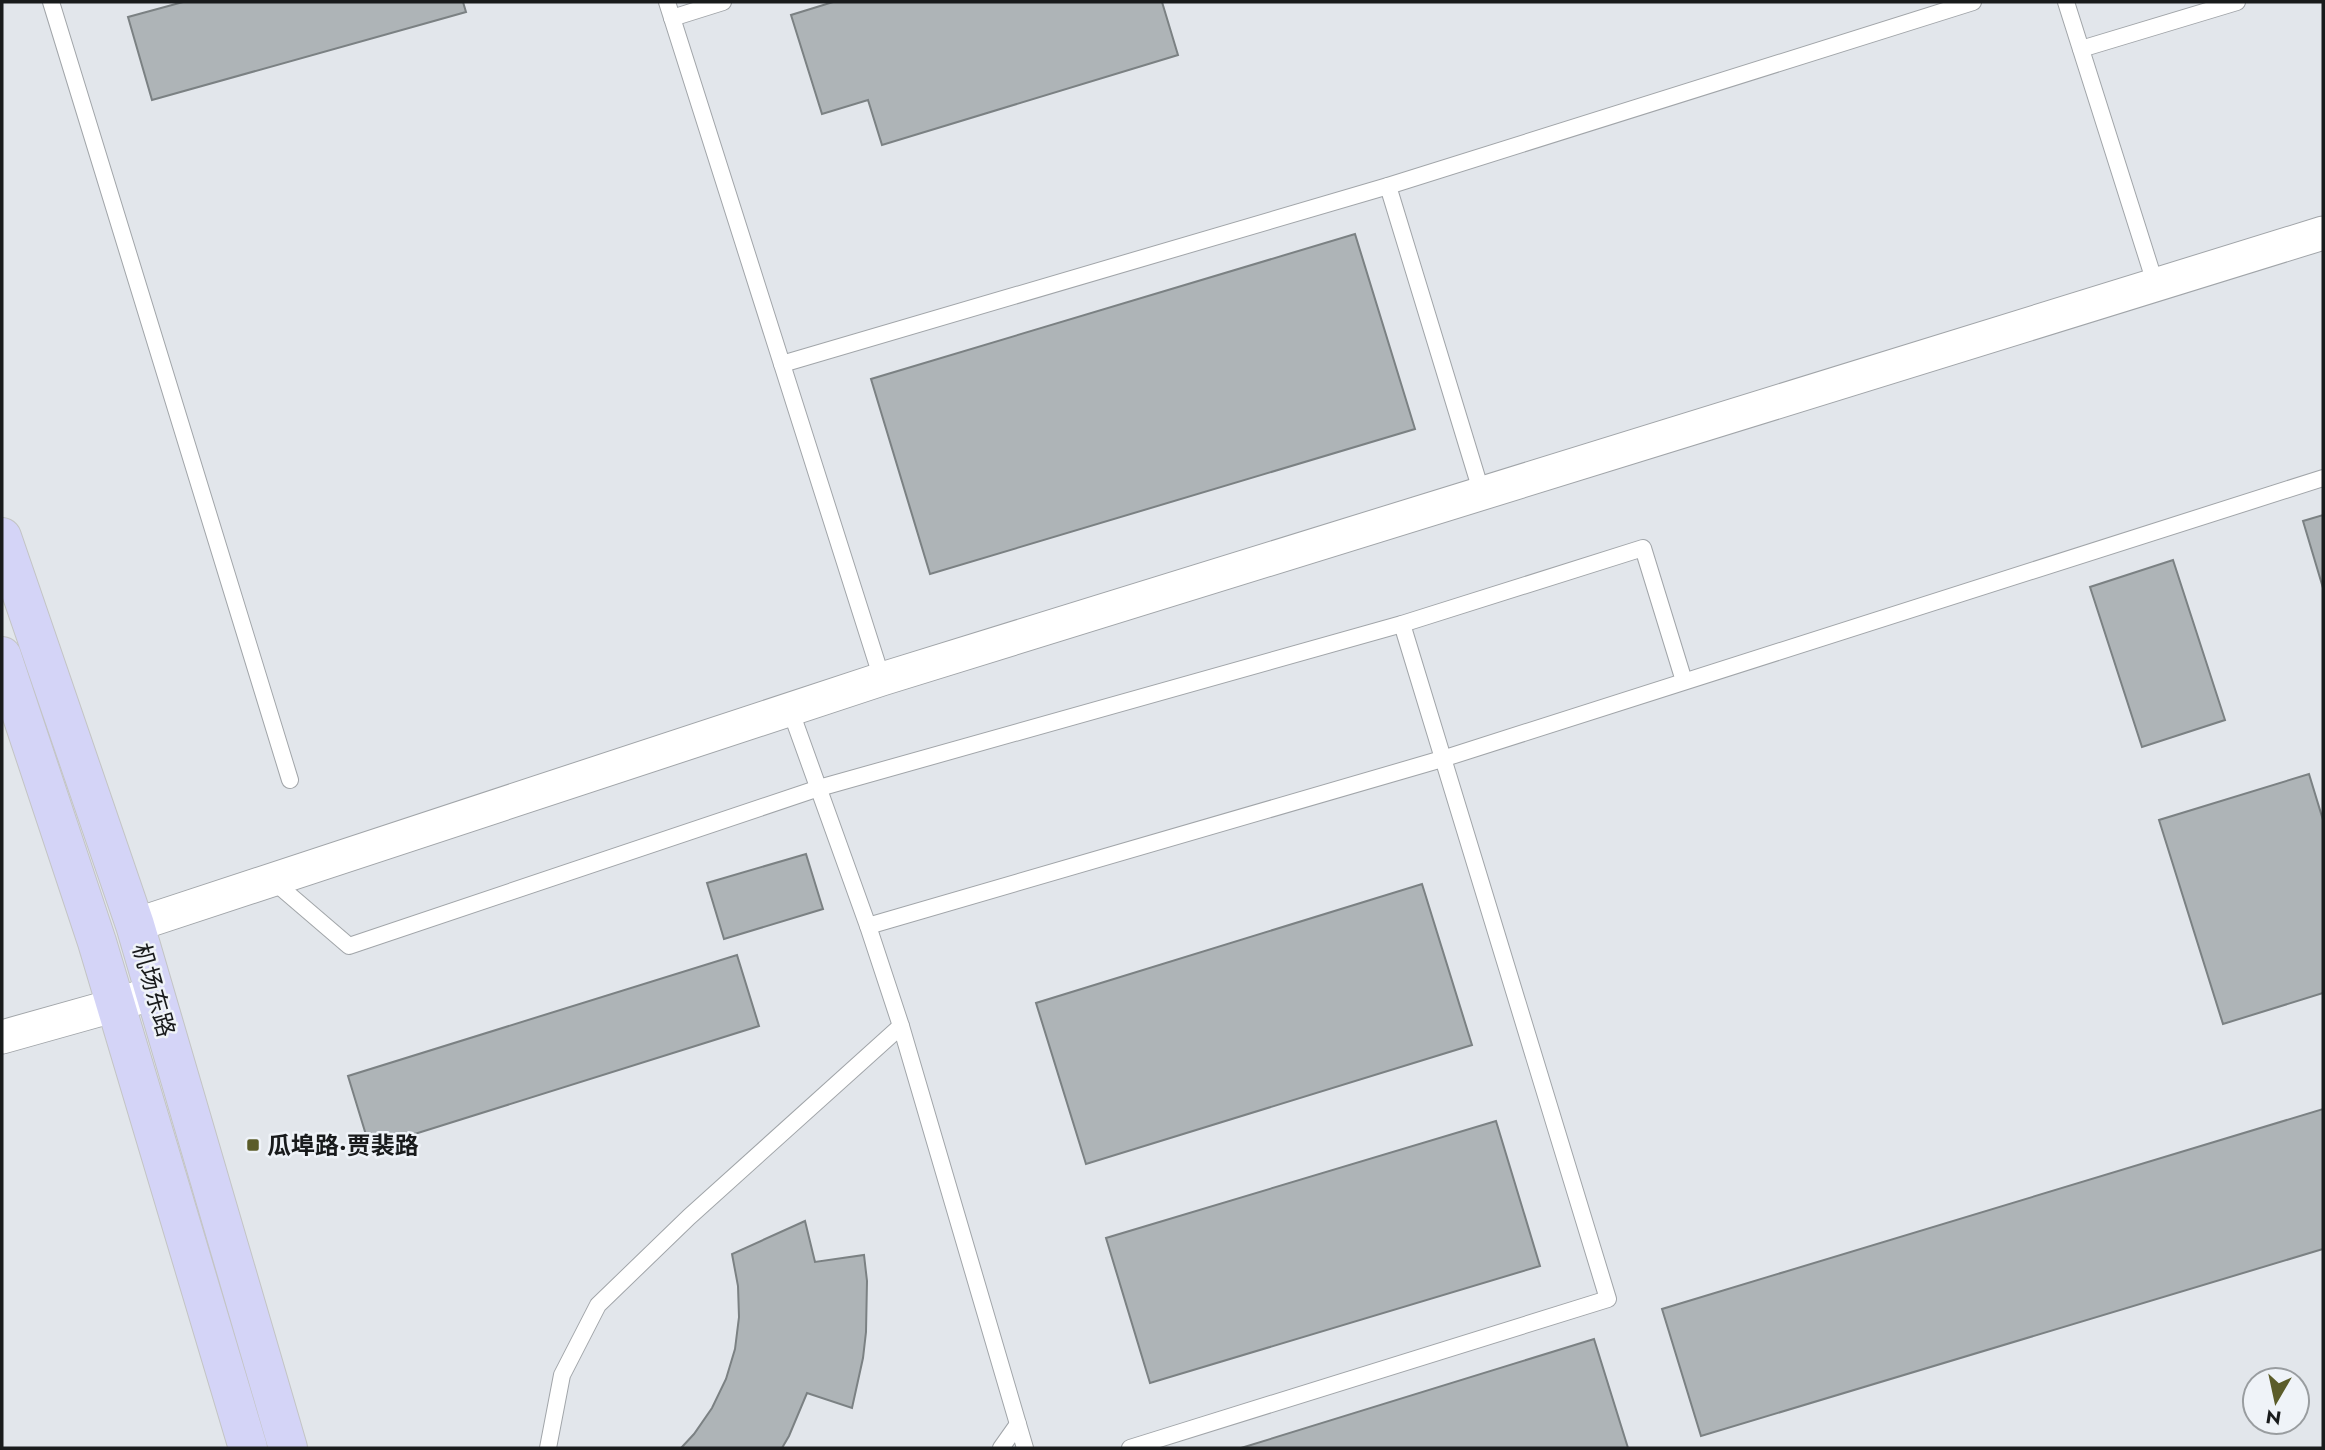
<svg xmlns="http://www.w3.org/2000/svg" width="2325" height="1450" viewBox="0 0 2325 1450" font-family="Jost,'Noto Sans SC',sans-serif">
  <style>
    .building { fill: #aeb4b7; stroke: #7b8183; stroke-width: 2 }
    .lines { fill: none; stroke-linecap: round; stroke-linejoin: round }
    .service-casing { stroke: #a1a5a9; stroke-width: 18 }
    .minor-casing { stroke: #a1a5a9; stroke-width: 35 }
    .primary-casing { stroke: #c3c4c4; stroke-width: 40 }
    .service { stroke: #fff; stroke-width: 16 }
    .minor { stroke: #fff; stroke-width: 33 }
    .primary { stroke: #d4d4f7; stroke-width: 38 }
    .poi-dot { fill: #5b5c29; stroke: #eff3f8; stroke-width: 2.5 }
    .labels { text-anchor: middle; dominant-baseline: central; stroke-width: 5; stroke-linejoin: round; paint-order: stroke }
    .street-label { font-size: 24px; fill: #191b1c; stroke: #eff3f8 }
    .poi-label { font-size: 24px; font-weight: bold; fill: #191b1c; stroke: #eff3f8; text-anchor: start }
  </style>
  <rect width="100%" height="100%" fill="#e2e6eb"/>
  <g class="building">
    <polygon points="183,2 463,2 466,12 152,100 128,17"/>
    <polygon points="833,2 1162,2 1178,55 882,145 868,100 822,114 791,15"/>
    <polygon points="1355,234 1415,429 930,574 871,379"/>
    <polygon points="2323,515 2323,588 2303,521"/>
    <polygon points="2173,560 2225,720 2142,747 2090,587"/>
    <polygon points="2309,774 2323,820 2323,993 2223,1024 2159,820"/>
    <polygon points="806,854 823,909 724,939 707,883"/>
    <polygon points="1422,884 1472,1045 1086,1164 1036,1003"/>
    <polygon points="737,955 759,1026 370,1148 348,1076"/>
    <polygon points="2323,1109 2323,1249 1701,1436 1662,1309"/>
    <polygon points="1496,1121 1540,1266 1150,1383 1106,1238"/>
    <polygon points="805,1221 815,1262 864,1255 867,1281 866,1332 863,1358 852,1408 807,1393 789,1436 782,1448 681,1448 694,1434 712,1408 726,1379 735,1349 739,1317 738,1286 732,1254"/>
    <polygon points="1594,1339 1628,1448 1241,1448"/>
  </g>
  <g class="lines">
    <g class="service-casing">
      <g id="service">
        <polyline points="51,2 290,780"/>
        <polyline points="667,2 882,679"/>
        <polyline points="2066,2 2156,286"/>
        <polyline points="672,18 723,2"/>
        <polyline points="2081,49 2237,2"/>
        <polyline points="1388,186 1482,494"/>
        <polyline points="782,364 1388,186 1973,2"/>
        <polyline points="790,709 868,926 901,1026 1025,1448"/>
        <polyline points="272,880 349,946 819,788 1402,624 1643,548 1684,681"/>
        <polyline points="868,926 1442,759 2323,478"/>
        <polyline points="548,1448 562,1375 598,1305 689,1217 901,1026"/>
        <polyline points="1001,1448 1018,1424"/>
        <polyline points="1130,1448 1608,1299 1402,624"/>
      </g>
    </g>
    <g class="minor-casing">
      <g id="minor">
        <polyline points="135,925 882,679 2323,233"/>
        <polyline points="2,1037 116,1005 155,992"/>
      </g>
    </g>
    <g class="primary-casing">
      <g id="primary">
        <polyline points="2,537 135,925 288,1448"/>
        <polyline points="2,656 97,942 248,1448"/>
      </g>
    </g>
    <use href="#service" class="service"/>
    <use href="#minor" class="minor"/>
    <use href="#primary" class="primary"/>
  </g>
  <rect class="poi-dot" x="246" y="1138" width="14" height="14" rx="3.5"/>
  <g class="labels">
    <g class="street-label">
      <text transform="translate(154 990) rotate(74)">机场东路</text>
    </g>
    <g class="poi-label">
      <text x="267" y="1145">瓜埠路·贾裴路</text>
    </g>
  </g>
  <rect width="2325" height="1450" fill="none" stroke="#191b1c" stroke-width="7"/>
  <g transform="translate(2276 1401) rotate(189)"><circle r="33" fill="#eff3f8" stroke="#999da0" stroke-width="2"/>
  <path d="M0-5L12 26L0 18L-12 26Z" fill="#5b5c29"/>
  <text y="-10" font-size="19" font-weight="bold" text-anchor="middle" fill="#191b1c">N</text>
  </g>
</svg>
